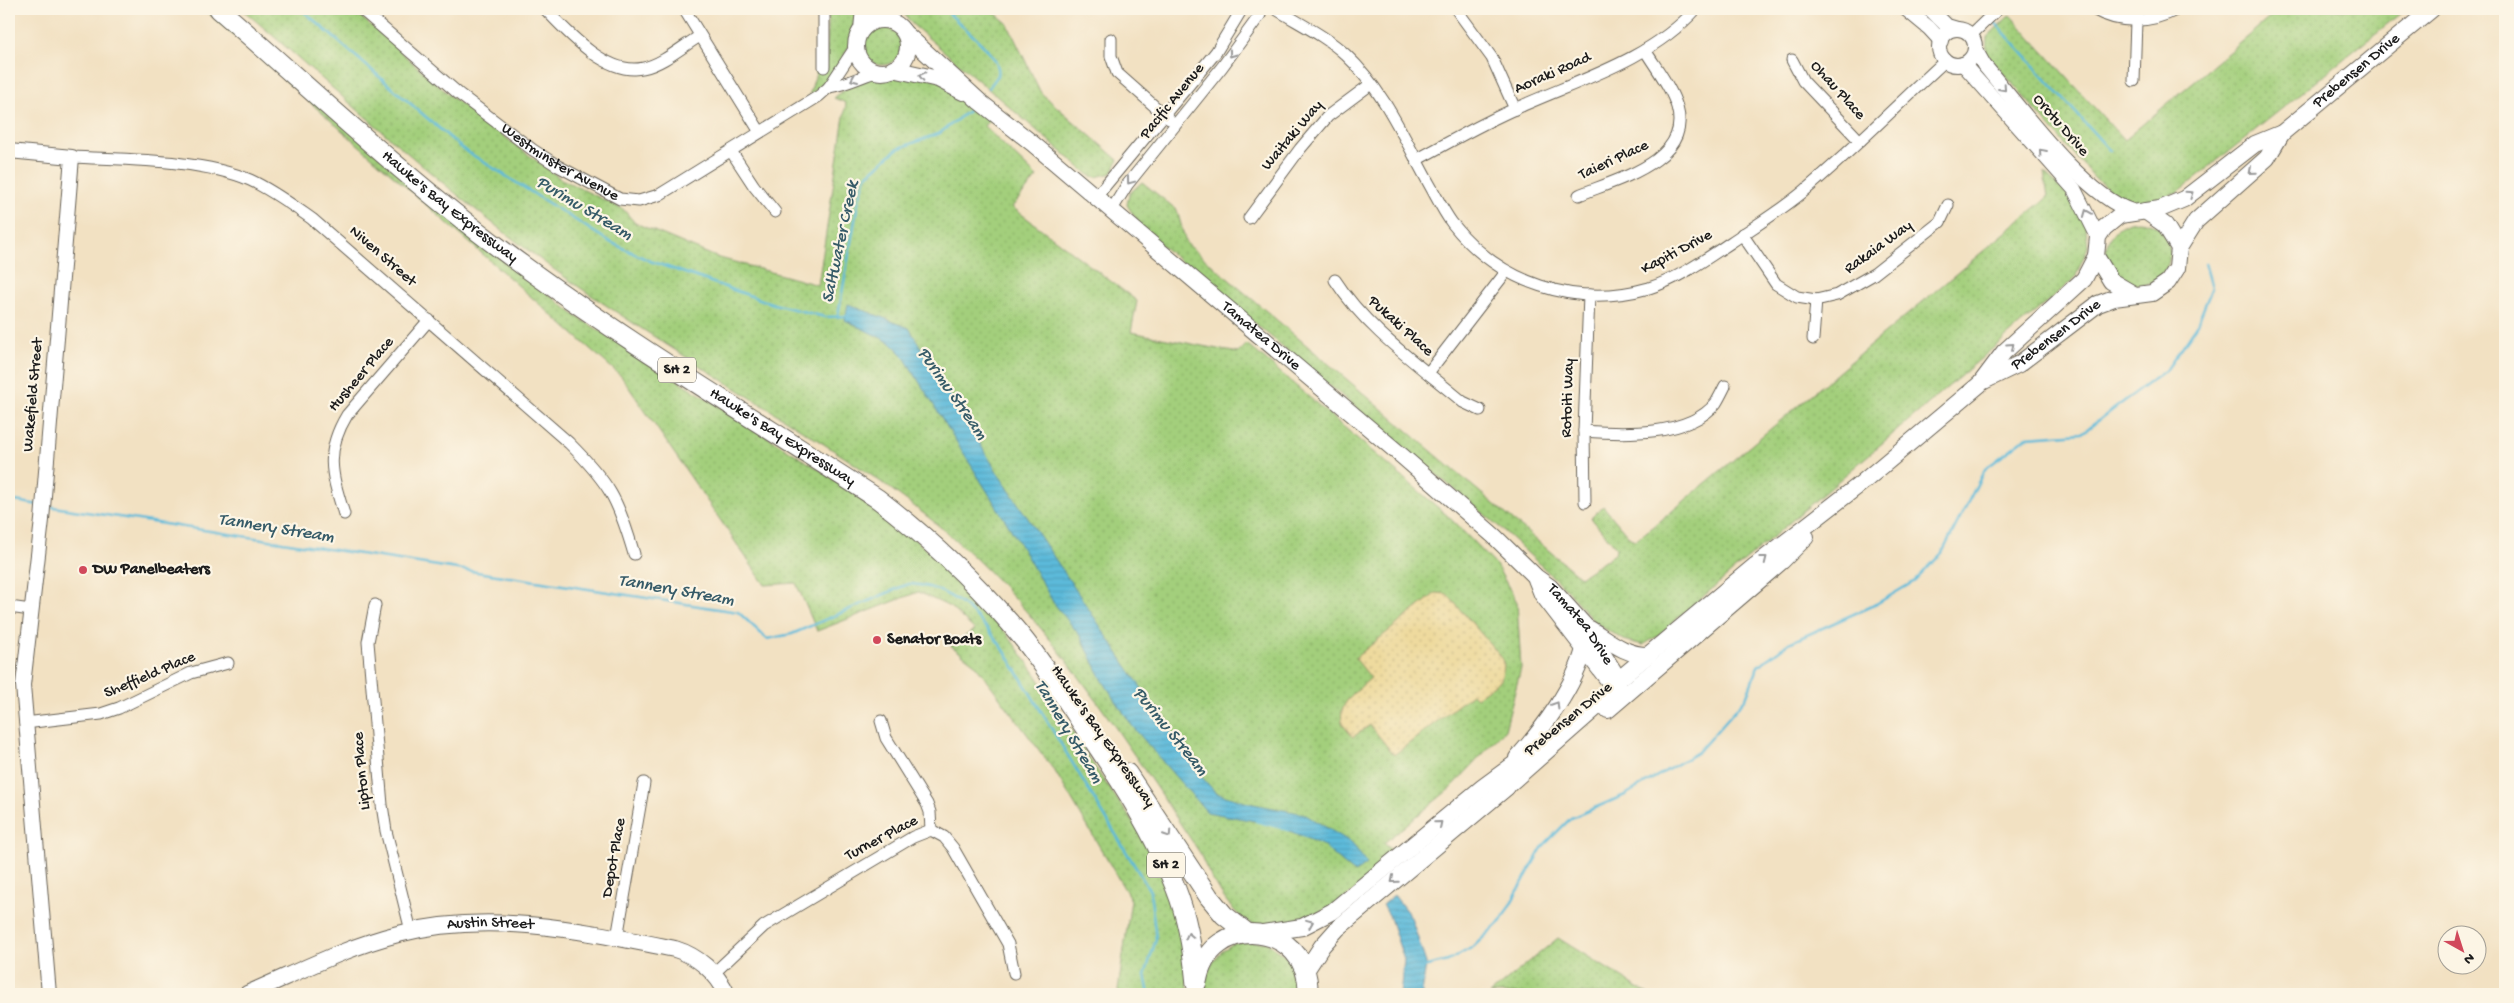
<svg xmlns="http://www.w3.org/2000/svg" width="2514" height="1003" viewBox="0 0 2514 1003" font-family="'Gochi Hand',sans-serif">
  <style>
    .green { fill: url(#green-dots); stroke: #60764c }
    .sand { fill: url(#sand-dots); stroke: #857b5d }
    .water { fill: url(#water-rules); stroke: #3c6b7b }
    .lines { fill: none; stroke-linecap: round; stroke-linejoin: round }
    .stream { stroke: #5cbada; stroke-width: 2.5 }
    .minor-casing { stroke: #676156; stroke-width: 13 }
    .tertiary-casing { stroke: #676156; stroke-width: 16 }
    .secondary-casing { stroke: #676156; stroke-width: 18 }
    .trunk-casing { stroke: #676156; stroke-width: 21 }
    .minor { stroke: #fff; stroke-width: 11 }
    .tertiary { stroke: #fff; stroke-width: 14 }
    .secondary { stroke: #fff; stroke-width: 16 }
    .trunk { stroke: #fff; stroke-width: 19 }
    .oneway { stroke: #999 }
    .poi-dot { fill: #d1495b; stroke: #fcf5e5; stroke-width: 2 }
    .labels { text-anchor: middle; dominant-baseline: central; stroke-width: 4.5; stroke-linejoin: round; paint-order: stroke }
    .shield { fill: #fcf5e5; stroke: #5f5d58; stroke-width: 1 }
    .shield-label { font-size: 15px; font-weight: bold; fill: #1c1c1c }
    .street-label { font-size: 16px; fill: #1c1c1c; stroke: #fcf5e5 }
    .poi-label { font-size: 16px; font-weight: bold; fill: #1c1c1c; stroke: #fcf5e5; text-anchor: start }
    .water-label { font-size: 18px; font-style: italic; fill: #365b68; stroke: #fcf5e5 }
  </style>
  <defs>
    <pattern id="green-dots" width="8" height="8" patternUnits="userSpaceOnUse" patternTransform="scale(1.25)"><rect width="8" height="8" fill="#a3cf7c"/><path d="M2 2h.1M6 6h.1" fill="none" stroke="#8cb16b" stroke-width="1.8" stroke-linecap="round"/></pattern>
    <pattern id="sand-dots" width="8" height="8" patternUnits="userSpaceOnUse" patternTransform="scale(1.25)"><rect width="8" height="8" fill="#eeda9e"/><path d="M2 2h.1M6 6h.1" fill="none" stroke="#ccba88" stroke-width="1.8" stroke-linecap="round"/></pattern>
    <pattern id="water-rules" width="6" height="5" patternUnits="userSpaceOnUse" patternTransform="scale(1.25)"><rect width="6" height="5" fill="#5cbada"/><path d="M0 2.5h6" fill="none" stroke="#4f9fba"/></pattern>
  </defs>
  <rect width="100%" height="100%" fill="#fcf5e5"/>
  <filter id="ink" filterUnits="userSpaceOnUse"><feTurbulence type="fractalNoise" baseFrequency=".02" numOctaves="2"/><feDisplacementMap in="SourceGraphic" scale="10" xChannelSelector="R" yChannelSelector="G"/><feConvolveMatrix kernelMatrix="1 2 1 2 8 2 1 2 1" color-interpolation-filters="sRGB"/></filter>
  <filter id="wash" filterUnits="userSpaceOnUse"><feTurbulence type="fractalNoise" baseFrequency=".0096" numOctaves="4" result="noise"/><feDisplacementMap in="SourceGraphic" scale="20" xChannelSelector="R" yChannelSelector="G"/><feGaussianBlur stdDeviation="1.12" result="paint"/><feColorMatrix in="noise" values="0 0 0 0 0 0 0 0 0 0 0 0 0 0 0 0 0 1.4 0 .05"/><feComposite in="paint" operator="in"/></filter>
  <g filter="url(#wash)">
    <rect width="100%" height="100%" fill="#f2e1c2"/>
    <g class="green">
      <polygon points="204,9 209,9 452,218 576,316 839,482 895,522 936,558 1007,634 1035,673 1102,778 1152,849 1181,927 1189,994 1119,994 1118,990 1131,900 1056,773 975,664 950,645 975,630 950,607 918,592 817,631 796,583 765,585 621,376"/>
      <path d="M242,9h110l102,90 107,80 62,30 12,14 81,34 102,28 28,-182 -12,-5c24,-22 65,-30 97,-21 13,4 48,30 62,39l-9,10 53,51 -25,30 125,94 -6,31 107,21 9,-9 202,173 47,48 21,37 4,66 -16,62 -53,57 -68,56 12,11c-20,16 -40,38 -62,51 -19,11 -66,30 -87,16 -19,-11 -40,-48 -47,-68 -70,-103 -136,-212 -228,-298 -52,-49 -111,-88 -172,-126 -78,-50 -158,-98 -234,-151 -115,-81 -218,-178 -324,-269z"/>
      <path d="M829,9h30c-5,37 -21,63 -50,87l8,-26h9z"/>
      <polygon points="900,9 990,9 1007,23 1041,93 1118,160 1112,173 1096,177 1089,175 912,24"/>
      <polygon points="2280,9 2406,9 2178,192 2140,205 2120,197 2095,179 1986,53 1987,37 2010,15 2124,140"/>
      <circle cx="882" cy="46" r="19"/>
      <polygon points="2044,173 2071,197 2085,220 2088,247 2075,278 1656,637 1643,645 1624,640 1595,623 1567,590 1502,529 1144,231 1127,205 1129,194 1142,182 1177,210 1186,243 1580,577 1615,554 1616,547 1591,518 1603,506 1630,538 1635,540 1653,527 2048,197"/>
      <circle cx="2138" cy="253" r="32"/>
      <polygon points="1558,938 1648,994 1490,994"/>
      <path d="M1266,942l27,20 7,32h-95c-2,-19 9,-40 26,-49 9,-4 25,-3 35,-3z"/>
    </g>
    <path class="sand" d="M1436,593l11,1 55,64 2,8 -3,14 -25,18 -4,-4 -78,61 -24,-30 -17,12c-3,-4 -10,-10 -11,-16 -4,-19 17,-32 29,-43l-16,-20z"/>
    <g class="water">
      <polygon points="848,304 909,328 999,475 1199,774 1216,793 1248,803 1304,814 1352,843 1367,864 1355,873 1322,845 1276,825 1207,812 1175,776 1133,727 1103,681 1081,637 1053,602 1018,541 902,354 891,343 845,320"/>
      <polygon points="1394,895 1411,917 1426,963 1422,994 1400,994 1404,960 1389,915 1382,905"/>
    </g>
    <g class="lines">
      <g class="stream">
        <polyline points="301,9 463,149 610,242 650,261 774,304 825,317 849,316"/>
        <path d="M945,9c11,14 59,47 53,66 -2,4 -7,9 -9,13"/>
        <polyline points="1982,9 1988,15"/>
        <polyline points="1992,19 2110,151"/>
        <polyline points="838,316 858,203 866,176 897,149 940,133 968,111"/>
        <polyline points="9,500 39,505"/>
        <path d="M47,506l691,106 29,27 25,-5 116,-50c43,1 72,33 96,66l146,241 6,48 -11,36 4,19"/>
        <polyline points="1256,821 1289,830"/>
        <polyline points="1423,967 1448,961 1473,947 1501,921 1543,846 1571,818 1625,795 1698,752 1746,698 1758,666 1789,643 1876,604 1915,581 1942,553 1985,469 2027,437 2082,433 2167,369 2196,327 2212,288 2205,263"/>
      </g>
    </g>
  </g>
  <g filter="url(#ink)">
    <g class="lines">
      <g class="minor-casing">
        <g id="minor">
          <path id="s1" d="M361,9l98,85 74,56 25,16 62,33 19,2 20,-6 160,-99 10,-9 27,-41"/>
          <path d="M545,9c23,24 62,67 98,59 20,-4 40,-22 57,-32"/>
          <polyline points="684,9 760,132"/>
          <path d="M1276,9c24,15 50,27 70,46 39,36 60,88 86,134 6,11 12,23 20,34 47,60 123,86 197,65 29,-9 57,-29 81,-45 25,-17 50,-32 73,-51 50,-42 95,-88 143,-132"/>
          <polyline points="1456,9 1492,58 1515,109"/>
          <path d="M2093,9c28,16 58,14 85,0"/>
          <polyline points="1971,35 1998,9"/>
          <polyline points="1111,39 1111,56 1117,73 1169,119"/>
          <polyline points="1792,60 1803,81 1860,141"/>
          <polyline points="824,67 824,9"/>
          <polyline points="2134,81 2136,21"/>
          <path d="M829,87c17,-2 33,-11 49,-16"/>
          <polyline points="731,151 754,186 775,212"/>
          <path d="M72,157c54,3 129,2 178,23 22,10 42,25 62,39l257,224c41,41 49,56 65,111"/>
          <path d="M1416,160c34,-18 66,-37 101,-52 62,-28 133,-48 179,-99"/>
          <path d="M1579,195c36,-15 114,-34 98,-88 -6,-20 -21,-39 -32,-57"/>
          <polyline points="1095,198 1216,52 1242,9"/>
          <polyline points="1111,211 1127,185 1222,67 1260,15"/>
          <polyline points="1249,218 1300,149 1328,116 1371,84"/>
          <polyline points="1742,234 1776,284 1797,297 1816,300 1837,295 1874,274 1940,222 1948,205"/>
          <path d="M1335,280c32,50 83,84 128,122l17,8"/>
          <polyline points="1813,339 1816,300"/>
          <polyline points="1428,373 1506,272"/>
          <path d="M1584,431c38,3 105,6 132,-28 3,-5 6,-11 9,-17"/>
          <polyline points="1585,502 1584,431 1589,295"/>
          <path d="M344,514c-12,-39 -20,-61 3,-99l82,-95"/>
          <polyline points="375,605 368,642 382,805 386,831 411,931"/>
          <polyline points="9,607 31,610"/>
          <polyline points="881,721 886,738 927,804 930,812 931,830"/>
          <polyline points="25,723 101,714 119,708 191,673 228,663"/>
          <polyline points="617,938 644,783"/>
          <polyline points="713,974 764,926 913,837 931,830 944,837 953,848 1008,944 1014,973"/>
        </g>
      </g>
      <g class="tertiary-casing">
        <g id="tertiary">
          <polyline points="1906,9 1929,28 1941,41"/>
          <polyline points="1930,9 1947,26 1957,29"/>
          <circle cx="1957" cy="47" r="18"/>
          <path d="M1975,49l9,16c34,40 100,131 148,146"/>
          <polyline points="1963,64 2074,189 2098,237"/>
          <polyline points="9,151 72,157 42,520 23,685 49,994"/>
        </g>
      </g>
      <g class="secondary-casing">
        <g id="secondary">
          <circle cx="882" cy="46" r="26"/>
          <polyline points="862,29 864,9"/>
          <path id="s2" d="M907,35l73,67 52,41 370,313 92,80 42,41 14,10 36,40 33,53 -4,11 -116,102"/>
          <polyline points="893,69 938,79 963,92"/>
          <polyline points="2179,248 2196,221 2267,158 2282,133"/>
          <path id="s3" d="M2135,295l-24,-14 -15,-25 2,-19 6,-9 16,-13 40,-6 24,-10 71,-55 27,-11 150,-124"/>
          <path id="s4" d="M1984,381l35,-17 79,-60 16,-6 38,-5 16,-11 9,-14 2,-20 -14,-23 -20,-14"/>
          <polyline points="1536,579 1542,594 1609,681"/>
          <path d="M1590,629c18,11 36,27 59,26"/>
          <polyline points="1611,686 1756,565 1863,482 1980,384 2004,352 2084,279 2096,256"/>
          <polyline points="1608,710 1782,561 1806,537"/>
          <path d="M1517,758c26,-29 58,-72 67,-109"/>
          <polyline points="1263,933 1302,927 1333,911 1483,787 1528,754"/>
          <polyline points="1305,972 1322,946 1338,928 1507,787"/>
          <path id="s5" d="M247,994c49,-21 99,-47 151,-60 91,-24 187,-3 277,15 23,7 42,24 52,45"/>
        </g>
      </g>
      <g class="trunk-casing">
        <g id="trunk">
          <path id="s6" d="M219,9c93,81 184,167 283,241 120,90 250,167 376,249 48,37 92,78 132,124 30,34 54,74 79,111 33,48 66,100 87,155 12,30 17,63 20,95"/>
          <polyline points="1127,773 1209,897 1224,915 1247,933"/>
          <path d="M1197,982c12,-72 114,-60 111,12"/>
        </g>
      </g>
      <use href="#minor" class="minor"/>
      <use href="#tertiary" class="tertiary"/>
      <use href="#secondary" class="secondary"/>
      <use href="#trunk" class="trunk"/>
    </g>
    <defs><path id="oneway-chevron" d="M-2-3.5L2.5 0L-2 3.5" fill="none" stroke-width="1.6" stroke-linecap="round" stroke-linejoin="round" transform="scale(1.25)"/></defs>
    <g class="oneway">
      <use href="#oneway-chevron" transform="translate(1232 54) rotate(126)"/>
      <use href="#oneway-chevron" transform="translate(922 76) rotate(-167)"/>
      <use href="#oneway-chevron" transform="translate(854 79) rotate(157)"/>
      <use href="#oneway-chevron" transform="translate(2003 88) rotate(49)"/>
      <use href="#oneway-chevron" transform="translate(2042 152) rotate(-131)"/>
      <use href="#oneway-chevron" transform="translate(2252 171) rotate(139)"/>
      <use href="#oneway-chevron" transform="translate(1130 181) rotate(127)"/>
      <use href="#oneway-chevron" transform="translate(2190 194) rotate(-35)"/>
      <use href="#oneway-chevron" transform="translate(2087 213) rotate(-112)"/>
      <use href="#oneway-chevron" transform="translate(2011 346) rotate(-42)"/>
      <use href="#oneway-chevron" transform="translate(1764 559) rotate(-38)"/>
      <use href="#oneway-chevron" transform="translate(1556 705) rotate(-58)"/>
      <use href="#oneway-chevron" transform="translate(1439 824) rotate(-40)"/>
      <use href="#oneway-chevron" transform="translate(1168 834) rotate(57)"/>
      <use href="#oneway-chevron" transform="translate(1394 880) rotate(140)"/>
      <use href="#oneway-chevron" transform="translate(1310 923) rotate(-22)"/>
      <use href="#oneway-chevron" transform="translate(1189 936) rotate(-102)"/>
    </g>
  </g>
  <g class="poi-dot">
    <circle cx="83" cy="570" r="5"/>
    <circle cx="877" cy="640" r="5"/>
  </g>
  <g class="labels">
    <g class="shield">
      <rect x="658" y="357.5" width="38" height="25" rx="4"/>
      <rect x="1147" y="852.5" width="38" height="25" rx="4"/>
    </g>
    <g class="shield-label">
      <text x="677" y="370">SH 2</text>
      <text x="1166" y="865">SH 2</text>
    </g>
    <g class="street-label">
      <text stroke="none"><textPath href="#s3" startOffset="390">Prebensen Drive</textPath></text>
      <text transform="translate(1553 74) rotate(-24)">Aoraki Road</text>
      <text transform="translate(1837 91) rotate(48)">Ohau Place</text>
      <text transform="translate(1173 102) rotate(-51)">Pacific Avenue</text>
      <text transform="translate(2060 126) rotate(49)">Orotu Drive</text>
      <text transform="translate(1293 136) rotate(-50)">Waitaki Way</text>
      <text transform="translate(1614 161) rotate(-25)">Taieri Place</text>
      <text stroke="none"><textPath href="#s1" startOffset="252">Westminster Avenue</textPath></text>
      <text stroke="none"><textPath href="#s6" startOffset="304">Hawke's Bay Expressway</textPath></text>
      <text transform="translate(1879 248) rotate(-36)">Rakaia Way</text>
      <text transform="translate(1677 253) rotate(-28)">Kapiti Drive</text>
      <text transform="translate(382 257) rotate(41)">Niven Street</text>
      <text transform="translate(1400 327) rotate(42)">Pukaki Place</text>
      <text stroke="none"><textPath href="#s4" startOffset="86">Prebensen Drive</textPath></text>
      <text stroke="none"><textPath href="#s2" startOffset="465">Tamatea Drive</textPath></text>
      <text transform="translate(362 375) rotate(-50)">Husheer Place</text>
      <text transform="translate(34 395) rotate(-85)">Wakefield Street</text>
      <text transform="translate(1569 398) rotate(-88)">Rotoiti Way</text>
      <text stroke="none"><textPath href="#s6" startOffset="709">Hawke's Bay Expressway</textPath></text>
      <text stroke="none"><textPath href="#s2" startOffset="896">Tamatea Drive</textPath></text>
      <text transform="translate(150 676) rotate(-23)">Sheffield Place</text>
      <text transform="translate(1569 720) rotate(-39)">Prebensen Drive</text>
      <text transform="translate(1102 737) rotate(55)">Hawke's Bay Expressway</text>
      <text transform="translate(363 771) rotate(-95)">Lipton Place</text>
      <text transform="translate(882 839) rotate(-28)">Turner Place</text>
      <text transform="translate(615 858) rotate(-80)">Depot Place</text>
      <text stroke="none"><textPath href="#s5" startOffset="256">Austin Street</textPath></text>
    </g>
    <g class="poi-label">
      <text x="93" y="570">DW Panelbeaters</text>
      <text x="887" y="640">Senator Boats</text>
    </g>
    <g class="water-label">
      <text transform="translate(584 209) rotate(31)">Purimu Stream</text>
      <text transform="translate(841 242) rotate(-78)">Saltwater Creek</text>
      <text transform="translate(952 394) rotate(55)">Purimu Stream</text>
      <text transform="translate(276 529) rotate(9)">Tannery Stream</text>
      <text transform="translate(676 591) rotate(10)">Tannery Stream</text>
      <text transform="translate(1068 732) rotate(59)">Tannery Stream</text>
      <text transform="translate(1170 732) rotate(51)">Purimu Stream</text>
    </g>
  </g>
  <rect width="2514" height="1003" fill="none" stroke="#fcf5e5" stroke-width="30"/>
  <g transform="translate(2462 950) rotate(141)"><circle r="24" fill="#fcf5e5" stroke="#a29e95"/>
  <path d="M0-4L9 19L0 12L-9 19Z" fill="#d1495b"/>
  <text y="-8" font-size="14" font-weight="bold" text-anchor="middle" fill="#1c1c1c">N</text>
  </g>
</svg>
